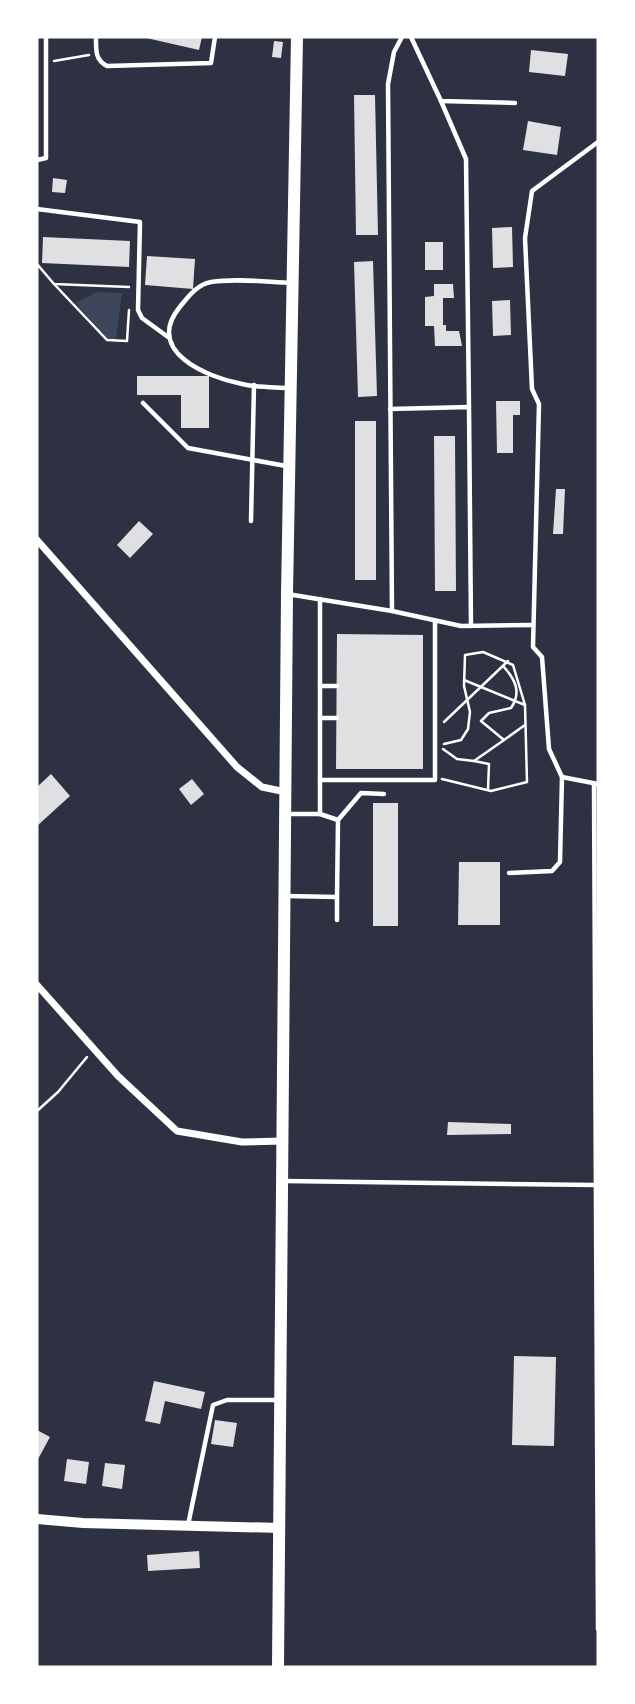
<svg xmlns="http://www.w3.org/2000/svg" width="635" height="1704" viewBox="0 0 635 1704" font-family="Manrope,sans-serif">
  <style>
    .green { fill: #3c4559 }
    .building { fill: #e0e0e3 }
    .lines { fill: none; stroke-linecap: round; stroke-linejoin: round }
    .path { stroke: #fff; stroke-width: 2.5 }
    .service { stroke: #fff; stroke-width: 4.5 }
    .minor { stroke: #fff; stroke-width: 7 }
    .tertiary { stroke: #fff; stroke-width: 10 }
    .primary { stroke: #fff; stroke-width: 12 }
  </style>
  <rect width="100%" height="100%" fill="#2d3142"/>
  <polygon class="green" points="97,292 122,293 116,339 107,339 75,303"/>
  <g class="building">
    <polygon points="142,37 202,37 199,50"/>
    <polygon points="274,41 283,42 281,58 272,57"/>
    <polygon points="531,50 568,54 565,76 529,72"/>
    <polygon points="354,95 375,95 378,235 356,235"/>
    <polygon points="528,121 561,127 557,155 523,150"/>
    <polygon points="53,178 67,180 65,193 52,192"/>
    <polygon points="512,227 513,267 493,268 492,228"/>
    <polygon points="43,237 130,241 129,267 42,263"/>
    <rect x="425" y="242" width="18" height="28"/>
    <polygon points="147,256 195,259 193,289 145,285"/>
    <polygon points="373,261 377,396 358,397 354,262"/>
    <polygon points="434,284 453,284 454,298 443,298 443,325 446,325 446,331 459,331 462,346 435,346 434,326 425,326 425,297 434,296"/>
    <polygon points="510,300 511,335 493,336 492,301"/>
    <polygon points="137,376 209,376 209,428 181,428 181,395 137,395"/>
    <polygon points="496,401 520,401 520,415 513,415 513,453 497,453"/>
    <rect x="355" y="421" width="21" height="159"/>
    <polygon points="434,436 455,436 456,591 435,591"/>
    <polygon points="556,489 565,489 563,534 553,534"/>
    <polygon points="139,521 153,534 130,558 117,545"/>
    <polygon points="337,634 423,635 423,769 336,769"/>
    <polygon points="51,774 70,796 37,826 37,787"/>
    <polygon points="192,779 204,794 191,805 179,789"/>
    <rect x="373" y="803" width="25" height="123"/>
    <polygon points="459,862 500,862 500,925 458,925"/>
    <polygon points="448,1122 511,1124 511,1134 447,1135"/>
    <polygon points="514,1356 556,1357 554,1446 512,1445"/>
    <polygon points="154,1381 205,1392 201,1409 165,1401 160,1424 145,1421"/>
    <polygon points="215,1420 237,1423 233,1447 211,1444"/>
    <polygon points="37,1430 50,1437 37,1461"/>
    <polygon points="67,1459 89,1462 86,1484 64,1481"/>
    <polygon points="105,1463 125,1465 122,1489 102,1486"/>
    <polygon points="199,1551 200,1568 148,1571 147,1555"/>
  </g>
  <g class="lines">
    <g class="path">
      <polyline points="54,61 89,55"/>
      <polyline points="37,264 54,284 129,287"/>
      <polyline points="54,284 107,340 127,341 129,310"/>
      <path d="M503,666c12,13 19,26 8,42l-22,5 -8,8 23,19 21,-15"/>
      <polyline points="464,680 525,705"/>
      <polyline points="444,722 508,661"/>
      <polyline points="443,749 457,759 474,761 504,740"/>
      <polyline points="474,761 489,764 488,789"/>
      <polyline points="442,779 491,791 527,782 525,705 513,665 483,652 465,655 464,686 470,712 468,729 461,740 444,744"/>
      <polyline points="37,1111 58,1092 87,1057"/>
    </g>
    <g class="service">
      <path d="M96,37c0,13 -1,23 11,29l104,-3 4,-26"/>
      <polyline points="411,37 441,101 515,103"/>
      <polyline points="441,101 466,159 469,407"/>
      <polyline points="598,142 532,191 525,238 532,389 539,404 533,647 542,657 549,749 562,777 598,784"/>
      <polyline points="37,160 46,158 46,37"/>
      <polyline points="37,209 140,222 138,310 142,318 168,337"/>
      <path d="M290,388c-16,-1 -33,0 -48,-4 -36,-7 -97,-33 -63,-76 9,-11 17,-23 32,-26 26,-4 55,0 81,1"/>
      <polyline points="143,403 188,448 286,466"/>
      <polyline points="390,409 469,407 471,626"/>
      <polyline points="251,521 254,385"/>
      <polyline points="287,594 392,611 388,84 394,52 402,37"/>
      <polyline points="392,611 461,626 533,625"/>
      <polyline points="320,686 337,686"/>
      <polyline points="320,718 337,718"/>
      <polyline points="320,780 435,780 435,622"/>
      <polyline points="594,784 598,1629"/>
      <polyline points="287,814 320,814 320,599"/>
      <polyline points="338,820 361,793 384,794"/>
      <polyline points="509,873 552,871 560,862 562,777"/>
      <polyline points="286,896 337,897 338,820 320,814"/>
      <polyline points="337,897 337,920"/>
      <polyline points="284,1181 595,1185"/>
      <polyline points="188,1525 213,1405 227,1400 280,1400"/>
    </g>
    <g class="minor">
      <polyline points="37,540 237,767 262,787 286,792"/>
      <polyline points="37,985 118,1076 177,1131 242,1142 282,1141"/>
    </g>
    <polyline class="tertiary" points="37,1519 83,1523 280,1528"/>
    <polyline class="primary" points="278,1667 287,594 297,37"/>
  </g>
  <rect width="635" height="1704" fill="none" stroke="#ffffff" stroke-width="77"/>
</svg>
